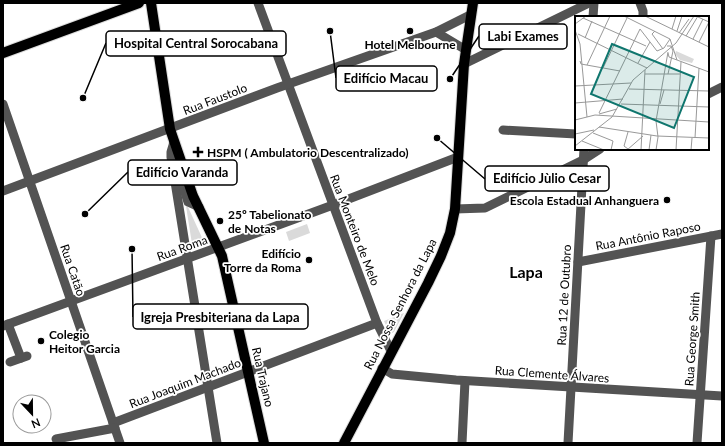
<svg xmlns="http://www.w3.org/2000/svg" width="725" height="446" viewBox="0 0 725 446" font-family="Lato,sans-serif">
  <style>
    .green { fill: #dadada }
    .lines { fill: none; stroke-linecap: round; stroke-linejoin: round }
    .major-casing { stroke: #dbdbdb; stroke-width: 12 }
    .minor { stroke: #535353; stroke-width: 9 }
    .major { stroke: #000; stroke-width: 10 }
    .poi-dot { fill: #000; stroke: #fff; stroke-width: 1.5 }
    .labels { text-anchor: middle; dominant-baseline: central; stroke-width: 3.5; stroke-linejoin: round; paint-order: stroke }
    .poi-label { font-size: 12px; font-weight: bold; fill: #000; stroke: #fff; text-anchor: start }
    .street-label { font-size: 12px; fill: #000; stroke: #fff }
    .district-label { font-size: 16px; font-weight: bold; fill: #000; stroke: #fff }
    .inset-road { fill: none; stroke: #999; stroke-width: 1 }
    .view { fill: #0f766e; fill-opacity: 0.15; stroke: #0f766e; stroke-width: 2 }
    .inset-edge { fill: none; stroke: #000; stroke-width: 2 }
    .leader { fill: none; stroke: #000; stroke-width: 1.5 }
    .callout-dot { fill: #000; stroke: #fff; stroke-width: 1.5 }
    .callout { fill: #fff; stroke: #000; stroke-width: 1.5 }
    .callout-label { font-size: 13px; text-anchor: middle; font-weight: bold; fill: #000 }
  </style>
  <rect width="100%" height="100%" fill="#fff"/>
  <g class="green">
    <polygon points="186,206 188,207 204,242 192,244"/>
    <polygon points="307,224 310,233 289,241 286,232"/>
    <polygon points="404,313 394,332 390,334 384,321"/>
  </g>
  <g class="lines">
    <g class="major-casing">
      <g id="major">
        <polyline points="151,3 170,129 193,196 222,256 264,443"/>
        <polyline points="3,53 139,3"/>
        <polyline points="344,443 428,283 441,256 450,233 455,209 464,64 473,3"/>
      </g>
    </g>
    <g class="minor">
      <polyline points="258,3 377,323 391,351"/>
      <polyline points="640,3 643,11 643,17"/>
      <polyline points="593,17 594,3"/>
      <polyline points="436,32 466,50"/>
      <polyline points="464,64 589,3"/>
      <polyline points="708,94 722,87"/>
      <polyline points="3,104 120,443"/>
      <polyline points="503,130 576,134"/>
      <polyline points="174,142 171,152 171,157 217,443"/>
      <polyline points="179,171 179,174 188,202 199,207"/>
      <polyline points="3,191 277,88 436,32 470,15"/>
      <polyline points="455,209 485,208 583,160 600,149"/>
      <polyline points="578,262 722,234"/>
      <polyline points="8,324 21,358"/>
      <polyline points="3,326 333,205 458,157"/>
      <polyline points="10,362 27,356"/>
      <polyline points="382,368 392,374 456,380 722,396"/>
      <polyline points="113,423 377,323"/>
      <polyline points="56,439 115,428"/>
      <polyline points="462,443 465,381"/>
      <polyline points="568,443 584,149"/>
      <polyline points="697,443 711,236"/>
    </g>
    <use href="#major" class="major"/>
  </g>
  <g class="poi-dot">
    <circle cx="410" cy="31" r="4"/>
    <path d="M196 146h4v4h4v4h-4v4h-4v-4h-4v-4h4z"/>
    <circle cx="667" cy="200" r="4"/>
    <circle cx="220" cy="221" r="4"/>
    <circle cx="309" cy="260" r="4"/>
    <circle cx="41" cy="341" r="4"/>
  </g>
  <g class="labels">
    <g class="poi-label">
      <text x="410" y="44" text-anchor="middle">Hotel Melbourne</text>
      <text x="207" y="152">HSPM ( Ambulatorio Descentralizado)</text>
      <text x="659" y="200" text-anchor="end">Escola Estadual Anhanguera</text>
      <text x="228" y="214">25º Tabelionato<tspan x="228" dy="14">de Notas</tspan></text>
      <text x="301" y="253" text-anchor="end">Edifício<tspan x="301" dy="14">Torre da Roma</tspan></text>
      <text x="49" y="334">Colegio<tspan x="49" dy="14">Heitor Garcia</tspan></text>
    </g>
    <g class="street-label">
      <text transform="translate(215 99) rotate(-21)">Rua Faustolo</text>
      <text transform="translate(355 230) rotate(69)">Rua Monteiro de Melo</text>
      <text transform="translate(648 236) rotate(-11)">Rua Antônio Raposo</text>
      <text transform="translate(182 248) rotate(-20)">Rua Roma</text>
      <text transform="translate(73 270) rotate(71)">Rua Catão</text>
      <text transform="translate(564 295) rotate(-87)">Rua 12 de Outubro</text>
      <text transform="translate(400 304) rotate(-63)">Rua Nossa Senhora da Lapa</text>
      <text transform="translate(692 339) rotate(-86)">Rua George Smith</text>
      <text transform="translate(552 374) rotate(4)">Rua Clemente Álvares</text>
      <text transform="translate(263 377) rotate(77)">Rua Trajano</text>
      <text transform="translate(185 383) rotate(-21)">Rua Joaquim Machado</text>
    </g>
    <g class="district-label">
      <text x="526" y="271">Lapa</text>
    </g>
  </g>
  <g transform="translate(575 16)">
    <rect width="134" height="134" fill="#fff"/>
    <path d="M101,35l18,8 -2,4 -12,-3 -5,-6z" fill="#dadada"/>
    <path class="inset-road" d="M49,0l46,23M70,0l64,31M123,1l11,5M8,2l63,28M0,8l11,-8M97,13l4,-13M0,14l5,14 7,73M80,15l-3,3 11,15M102,15l5,-15M104,17l10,-14M3,18l69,34M111,20l12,-20M10,22l7,-17M95,23l7,21M118,23l10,-20M124,26l10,-20M92,30h4l2,5 -5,23M93,37l1,4 40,15M5,45l1,3 39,7M63,47l12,-21M12,49l23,-49M28,52l24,-50M70,58h35M0,70l56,-3M54,73l80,2M0,87l48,-4M46,88l88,3M85,88l4,-14M24,97l41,-84 17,22 7,-3 6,-9M24,98l18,-5M0,104l20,-5 114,7M81,105l12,-69M24,111l58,9 52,2M18,117l20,8 -2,9M0,118l19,-4M120,122l4,-70M7,125l22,9M0,130l37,-29 21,-37 43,-37 18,-27M53,133l-4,-3 4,-14M52,134l16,-14M66,134l4,-80M74,134l2,-15M81,134l2,-13 -2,-16M101,134l5,-88M116,134l1,-12"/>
    <path class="view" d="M37,28l82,33 -20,51 -83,-34z"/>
    <rect width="134" height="134" class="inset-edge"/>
  </g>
  <path class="leader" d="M450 79L479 36M83 98L106 43M330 31L336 78M85 214L128 172M437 138L485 179M132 249L133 317"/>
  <g class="callout-dot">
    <circle cx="450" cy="79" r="4"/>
    <circle cx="83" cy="98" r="4"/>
    <circle cx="330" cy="31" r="4"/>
    <circle cx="85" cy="214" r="4"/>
    <circle cx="437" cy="138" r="4"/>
    <circle cx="132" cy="249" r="4"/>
  </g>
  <g class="callout">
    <rect x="479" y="24" width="88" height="25" rx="4"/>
    <rect x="106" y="31" width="180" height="25" rx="4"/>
    <rect x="336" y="66" width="101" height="25" rx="4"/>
    <rect x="128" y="160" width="109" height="25" rx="4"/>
    <rect x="485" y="166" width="124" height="25" rx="4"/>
    <rect x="133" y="304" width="175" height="25" rx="4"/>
  </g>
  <g class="callout-label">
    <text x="523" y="41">Labi Exames</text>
    <text x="196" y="48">Hospital Central Sorocabana</text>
    <text x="386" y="83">Edifício Macau</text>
    <text x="182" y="177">Edifício Varanda</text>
    <text x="547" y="183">Edifício Jùlio Cesar</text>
    <text x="220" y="322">Igreja Presbiteriana da Lapa</text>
  </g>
  <rect width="725" height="446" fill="none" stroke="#000000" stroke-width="8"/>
  <g transform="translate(32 414) rotate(158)"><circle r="19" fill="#ffffff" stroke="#999999"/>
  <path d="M0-3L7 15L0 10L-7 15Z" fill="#000000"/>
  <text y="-6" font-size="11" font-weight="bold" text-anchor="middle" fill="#000000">N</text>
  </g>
</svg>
